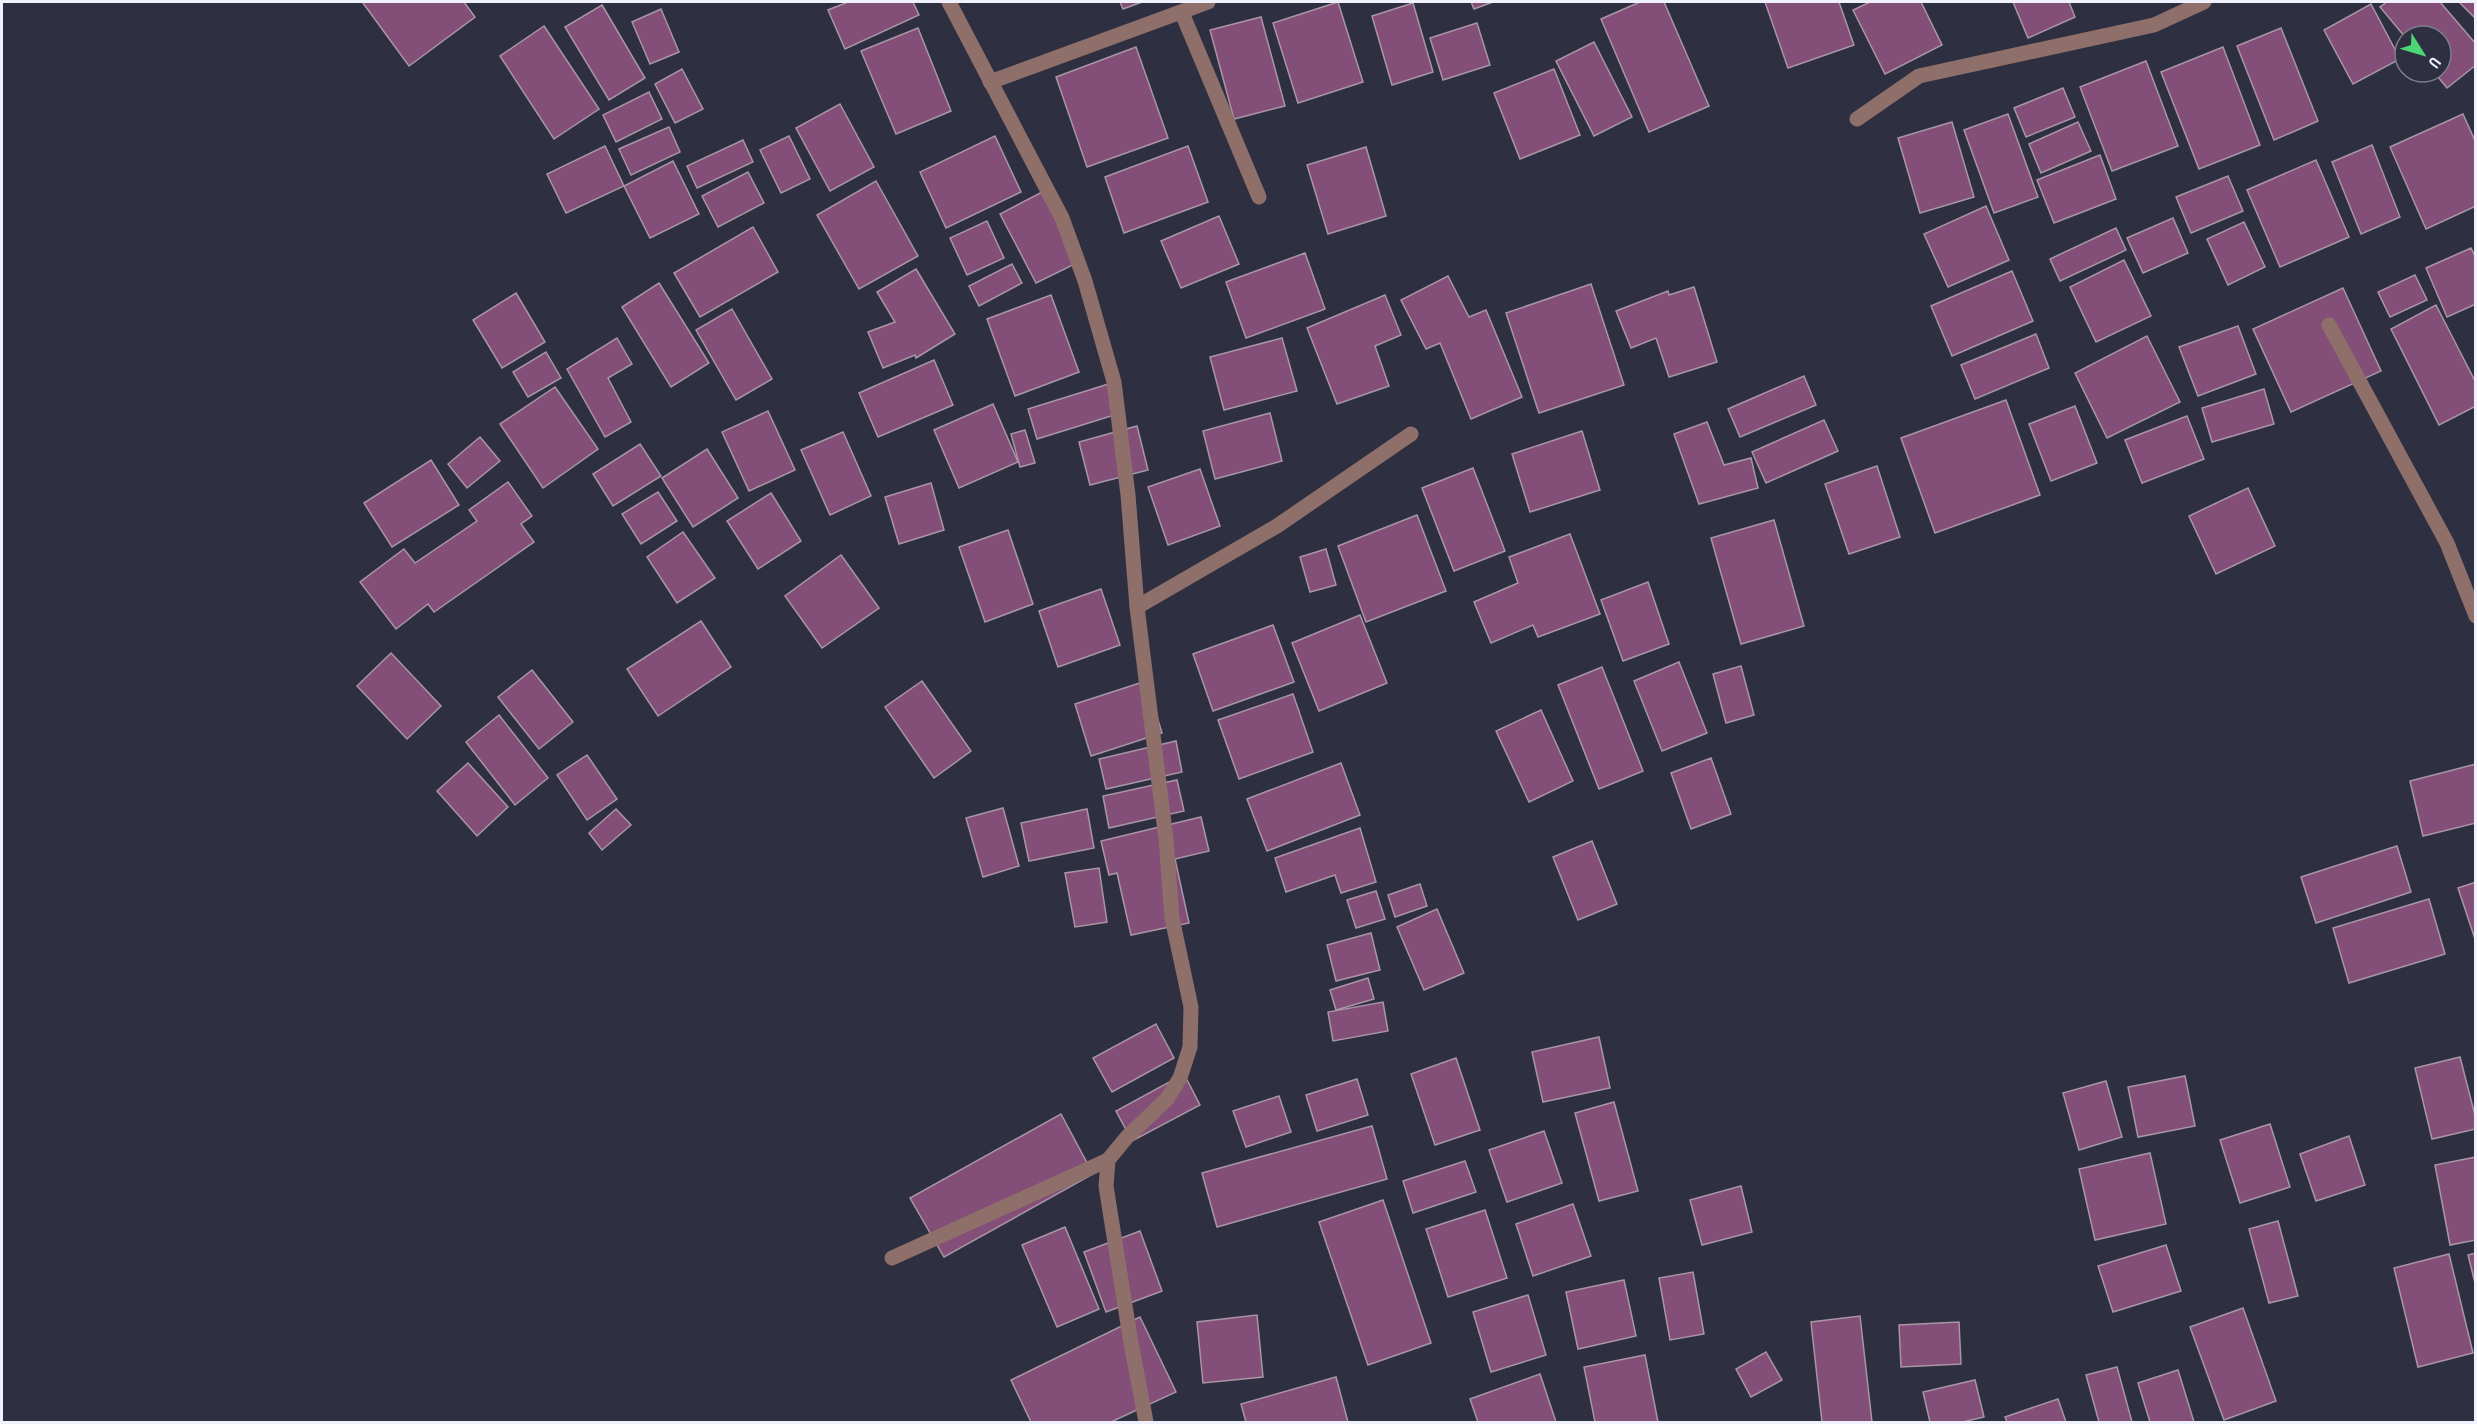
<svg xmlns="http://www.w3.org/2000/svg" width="2477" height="1424" viewBox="0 0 2477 1424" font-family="'PT Sans Narrow',sans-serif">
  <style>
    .building { fill: #834e78; stroke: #a996a5; stroke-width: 1.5 }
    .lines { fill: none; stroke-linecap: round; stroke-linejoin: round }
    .minor { stroke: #8f6f6a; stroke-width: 15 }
  </style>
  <rect width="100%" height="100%" fill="#2e3041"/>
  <g class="building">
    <polygon points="365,2 464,2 475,17 409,66 363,3"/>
    <polygon points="848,2 913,2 919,15 845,49 828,10"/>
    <polygon points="1120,2 1142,2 1123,9"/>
    <polygon points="1338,2 1363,82 1298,103 1273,23"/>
    <polygon points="1471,2 1493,2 1474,9"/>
    <polygon points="1640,2 1664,2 1709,106 1649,132 1601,19"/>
    <polygon points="1765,2 1839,2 1854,45 1788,68"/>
    <polygon points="1870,2 1921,2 1942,45 1885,74 1853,10"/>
    <polygon points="2013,2 2069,2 2075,17 2028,38"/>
    <polygon points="2387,2 2440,2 2476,44 2476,65 2447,88 2434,72 2441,72 2441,36 2405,37 2380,7"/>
    <polygon points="2459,2 2476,2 2476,19"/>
    <polygon points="1413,3 1433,72 1392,85 1372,16"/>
    <polygon points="2371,4 2400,59 2353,84 2324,30"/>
    <polygon points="602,5 645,78 609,100 565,27"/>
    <polygon points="661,9 679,52 650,64 632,22"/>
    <polygon points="1261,17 1285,106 1234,119 1210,30"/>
    <polygon points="1477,23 1490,65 1443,80 1430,38"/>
    <polygon points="544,26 599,109 554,139 500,56"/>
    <polygon points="918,28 951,111 896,134 861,51"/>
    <polygon points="2281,28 2318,121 2274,140 2237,46"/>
    <polygon points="1594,42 1632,117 1594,136 1556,61"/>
    <polygon points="1136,47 1168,138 1087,167 1056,77"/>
    <polygon points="2223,47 2260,145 2199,169 2161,72"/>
    <polygon points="2146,61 2178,146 2112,171 2080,87"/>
    <polygon points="682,69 703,109 675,123 655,84"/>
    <polygon points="1554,69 1580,135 1520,159 1494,93"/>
    <polygon points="2063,88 2075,117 2026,137 2014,108"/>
    <polygon points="649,92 662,119 616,142 603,115"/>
    <polygon points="840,104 874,167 830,191 796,128"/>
    <polygon points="2008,114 2038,197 1994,213 1964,130"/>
    <polygon points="2463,114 2476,143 2476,206 2426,229 2390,147"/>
    <polygon points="1952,122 1974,197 1920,213 1898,138"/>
    <polygon points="2078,122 2091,151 2041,173 2029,144"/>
    <polygon points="669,127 680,152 631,175 619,149"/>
    <polygon points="789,136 810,179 781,193 760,150"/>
    <polygon points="995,136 1021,192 946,228 920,172"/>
    <polygon points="743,140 753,162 697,188 687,166"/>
    <polygon points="2372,145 2400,217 2361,234 2332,162"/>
    <polygon points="605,146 624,186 566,213 547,174"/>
    <polygon points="1188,146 1208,202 1124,233 1105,177"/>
    <polygon points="1366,147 1386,216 1328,234 1307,165"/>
    <polygon points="2100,155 2116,199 2054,223 2037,180"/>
    <polygon points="2316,160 2349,237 2280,267 2247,190"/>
    <polygon points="673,161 699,214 650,238 624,186"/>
    <polygon points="748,172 764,203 718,227 702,196"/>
    <polygon points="2228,176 2243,211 2191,233 2176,197"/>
    <polygon points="876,181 918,256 859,289 817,215"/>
    <polygon points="1044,191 1079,262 1036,283 1000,214"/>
    <polygon points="1986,206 2009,260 1948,287 1924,234"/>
    <polygon points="1219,216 1239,264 1181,288 1161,241"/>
    <polygon points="2173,218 2188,253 2143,273 2127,238"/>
    <polygon points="987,221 1004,258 967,275 950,238"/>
    <polygon points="2244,222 2265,267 2228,285 2207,239"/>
    <polygon points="753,227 778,272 700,317 674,273"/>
    <polygon points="2116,228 2126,250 2060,281 2050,259"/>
    <polygon points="2471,248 2476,258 2476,304 2447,317 2426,268"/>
    <polygon points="1305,253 1325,309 1246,338 1226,282"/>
    <polygon points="2124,260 2151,316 2096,342 2070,287"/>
    <polygon points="1012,264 1022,283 979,306 969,286"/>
    <polygon points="916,269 955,334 916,358 915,355 883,368 868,332 895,322 877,292"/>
    <polygon points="2012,271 2033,321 1952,356 1931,306"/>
    <polygon points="2415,275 2427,300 2390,317 2378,292"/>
    <polygon points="1448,276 1469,317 1486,310 1522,397 1471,419 1440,343 1426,349 1401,300"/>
    <polygon points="659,283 709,363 671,387 622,307"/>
    <polygon points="1591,284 1624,385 1539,413 1506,313"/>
    <polygon points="1694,287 1717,362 1669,377 1656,338 1631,348 1616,311 1668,291 1669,295"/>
    <polygon points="2343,288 2381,371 2291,412 2253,329"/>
    <polygon points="516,293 545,342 502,368 473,320"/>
    <polygon points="1051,295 1079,372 1015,396 987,319"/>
    <polygon points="1385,295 1401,335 1375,346 1389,386 1337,404 1307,328"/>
    <polygon points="2436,305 2476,383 2476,406 2439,425 2391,329"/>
    <polygon points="732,309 772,379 736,400 696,330"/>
    <polygon points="2238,326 2256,374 2198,396 2179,347"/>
    <polygon points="2036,334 2049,368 1975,399 1961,365"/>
    <polygon points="2147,336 2180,402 2107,438 2075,373"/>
    <polygon points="617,338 632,364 608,378 631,422 605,437 567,369"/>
    <polygon points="1282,338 1297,391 1224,410 1210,357"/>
    <polygon points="546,352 561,378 528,397 513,372"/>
    <polygon points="934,360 953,405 878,437 859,393"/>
    <polygon points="1804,376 1816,405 1740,437 1728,409"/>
    <polygon points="1115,382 1124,412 1037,439 1028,409"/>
    <polygon points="555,387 598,449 543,488 500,424"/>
    <polygon points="2264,389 2274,424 2212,442 2202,408"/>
    <polygon points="2006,400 2040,495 1935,533 1901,438"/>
    <polygon points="993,404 1018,462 959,488 934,430"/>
    <polygon points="2075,406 2097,463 2051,481 2029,424"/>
    <polygon points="768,411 795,470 749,491 722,432"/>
    <polygon points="1270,413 1282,461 1215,479 1203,431"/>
    <polygon points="2187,416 2204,459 2142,483 2125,440"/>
    <polygon points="1824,420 1838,451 1766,483 1752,452"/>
    <polygon points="1707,422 1724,465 1751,458 1758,488 1699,504 1674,434"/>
    <polygon points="1137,426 1148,470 1090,485 1079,442"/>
    <polygon points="1025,430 1035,463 1020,467 1011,434"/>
    <polygon points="1582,431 1600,490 1530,512 1512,454"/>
    <polygon points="843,432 871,496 830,515 801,450"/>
    <polygon points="480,437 500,461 467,488 448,464"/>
    <polygon points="640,444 661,476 613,506 593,474"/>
    <polygon points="707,449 738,498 693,527 662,478"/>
    <polygon points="431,460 459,505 392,547 364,503"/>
    <polygon points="1877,466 1900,537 1849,554 1825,484"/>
    <polygon points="1473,468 1505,551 1454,571 1422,488"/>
    <polygon points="1200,469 1220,526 1168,545 1148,487"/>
    <polygon points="508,482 532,516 521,524 534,542 434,612 428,604 396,629 360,582 404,549 415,563 477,521 469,510"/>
    <polygon points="931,483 944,530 899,544 885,497"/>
    <polygon points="2248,488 2275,546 2216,574 2189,516"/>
    <polygon points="658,492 677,521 641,544 622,514"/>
    <polygon points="771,493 801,541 758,569 727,521"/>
    <polygon points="1417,515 1446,591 1366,622 1338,546"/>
    <polygon points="1774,520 1804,626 1741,644 1711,538"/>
    <polygon points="1008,530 1033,604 985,622 959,547"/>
    <polygon points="683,532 715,578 677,603 647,557"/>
    <polygon points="1570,534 1600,614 1538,637 1533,625 1491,643 1474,602 1518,583 1509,557"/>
    <polygon points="1326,549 1336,585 1310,592 1300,557"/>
    <polygon points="841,555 879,608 822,648 785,596"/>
    <polygon points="1648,582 1669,644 1623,661 1601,600"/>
    <polygon points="1101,589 1120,645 1058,667 1039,611"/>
    <polygon points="1360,615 1387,683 1319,711 1292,643"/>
    <polygon points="701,621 731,667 658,716 627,669"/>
    <polygon points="1273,625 1294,682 1213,711 1193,654"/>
    <polygon points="391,653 441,706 407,739 357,686"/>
    <polygon points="1679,662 1707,733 1662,751 1634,681"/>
    <polygon points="1741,666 1754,715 1726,723 1713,674"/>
    <polygon points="1602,667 1643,771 1599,789 1558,685"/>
    <polygon points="532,670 573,722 539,749 498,697"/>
    <polygon points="922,681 971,751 934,778 885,707"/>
    <polygon points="1146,681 1162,733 1091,756 1075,704"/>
    <polygon points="1293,694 1313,752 1239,779 1218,720"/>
    <polygon points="1541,710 1573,781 1529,802 1496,731"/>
    <polygon points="499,715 548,778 515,805 466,742"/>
    <polygon points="1176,741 1182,772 1106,789 1099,759"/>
    <polygon points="587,755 617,799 587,820 557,775"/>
    <polygon points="1711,758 1731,814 1691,829 1671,773"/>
    <polygon points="468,763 508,807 477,836 437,791"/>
    <polygon points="1341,763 1360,815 1267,851 1247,799"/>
    <polygon points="2476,764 2476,823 2423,836 2410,781"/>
    <polygon points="1177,780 1184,811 1109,828 1103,796"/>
    <polygon points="1003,808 1019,866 983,877 966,818"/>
    <polygon points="616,809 631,825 602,850 589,833"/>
    <polygon points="1087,809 1094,848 1029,861 1021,823"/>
    <polygon points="1201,817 1209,851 1175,859 1189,923 1131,935 1117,873 1109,875 1101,841"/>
    <polygon points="1360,828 1376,882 1341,893 1335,875 1286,892 1275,858"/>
    <polygon points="1592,841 1617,904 1578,920 1553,857"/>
    <polygon points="2397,846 2411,892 2316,923 2301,877"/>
    <polygon points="1099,868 1107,922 1075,927 1065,873"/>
    <polygon points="2476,882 2476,942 2458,888"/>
    <polygon points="1420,884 1427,906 1395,917 1388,895"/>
    <polygon points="1376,891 1385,919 1356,928 1347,900"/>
    <polygon points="2429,899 2445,954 2349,983 2333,928"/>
    <polygon points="1437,909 1464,973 1424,990 1397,927"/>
    <polygon points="1371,933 1380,970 1336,981 1327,945"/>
    <polygon points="1368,978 1374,999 1336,1010 1330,990"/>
    <polygon points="1383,1002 1388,1031 1333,1041 1328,1012"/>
    <polygon points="1156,1024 1174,1058 1112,1092 1093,1058"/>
    <polygon points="1599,1037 1610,1088 1543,1102 1532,1052"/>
    <polygon points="2460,1057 2476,1119 2476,1129 2432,1139 2415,1068"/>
    <polygon points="1456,1058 1480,1130 1435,1145 1411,1074"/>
    <polygon points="1184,1074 1200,1105 1132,1141 1116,1111"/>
    <polygon points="2185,1076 2195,1126 2138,1137 2128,1087"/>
    <polygon points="1357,1079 1368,1115 1317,1131 1306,1095"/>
    <polygon points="2106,1081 2122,1137 2079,1150 2063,1093"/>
    <polygon points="1279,1096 1291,1132 1246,1147 1233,1111"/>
    <polygon points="1614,1102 1638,1191 1599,1201 1575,1113"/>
    <polygon points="1061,1114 1093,1174 944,1257 910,1198"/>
    <polygon points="2270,1124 2290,1187 2240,1203 2220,1140"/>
    <polygon points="1372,1126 1387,1179 1217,1227 1202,1173"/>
    <polygon points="1544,1131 1562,1183 1507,1202 1489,1150"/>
    <polygon points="2349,1136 2365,1185 2316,1201 2300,1154"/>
    <polygon points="2150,1153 2166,1224 2095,1240 2079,1169"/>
    <polygon points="2476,1157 2476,1240 2450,1245 2435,1165"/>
    <polygon points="1465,1161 1476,1192 1413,1213 1403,1181"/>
    <polygon points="1741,1186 1752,1232 1702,1245 1690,1200"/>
    <polygon points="1383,1200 1431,1343 1368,1365 1319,1222"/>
    <polygon points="1573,1204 1591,1256 1533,1276 1516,1224"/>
    <polygon points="1485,1210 1507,1278 1448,1297 1426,1229"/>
    <polygon points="2278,1221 2298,1296 2269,1303 2249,1229"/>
    <polygon points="1065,1227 1099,1309 1057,1327 1022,1245"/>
    <polygon points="1140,1231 1162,1291 1106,1312 1084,1252"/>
    <polygon points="2166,1245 2181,1291 2113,1312 2098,1266"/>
    <polygon points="2476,1253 2476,1287 2468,1255"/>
    <polygon points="2449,1254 2473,1353 2418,1367 2394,1268"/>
    <polygon points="1693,1272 1704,1334 1670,1340 1659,1278"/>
    <polygon points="1624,1280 1636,1336 1578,1349 1566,1292"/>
    <polygon points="1528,1295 1546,1355 1491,1372 1473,1312"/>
    <polygon points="2243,1308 2276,1401 2224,1420 2190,1327"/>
    <polygon points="1257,1315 1263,1377 1203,1383 1197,1322"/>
    <polygon points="1860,1316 1872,1422 1822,1422 1811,1322"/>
    <polygon points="1140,1317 1176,1392 1111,1422 1031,1422 1011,1380"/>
    <polygon points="1959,1322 1961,1364 1901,1367 1899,1325"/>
    <polygon points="1766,1352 1782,1380 1751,1397 1736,1369"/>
    <polygon points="1645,1355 1658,1422 1595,1422 1584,1367"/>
    <polygon points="2117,1367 2132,1422 2099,1422 2086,1375"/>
    <polygon points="2178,1370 2194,1422 2150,1422 2138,1383"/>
    <polygon points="1540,1374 1556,1422 1478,1422 1470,1399"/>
    <polygon points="1336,1377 1348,1422 1246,1422 1241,1404"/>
    <polygon points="1975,1380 1984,1417 1963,1422 1930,1422 1923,1392"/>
    <polygon points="2058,1399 2066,1422 2007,1422 2005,1417"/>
  </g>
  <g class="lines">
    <g class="minor">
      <polyline points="949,2 1062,218 1085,281 1114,382 1128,495 1137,607 1166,839 1172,918 1191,1007 1190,1047 1180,1078 1167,1099 1127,1137 1108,1160 1106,1186 1131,1343 1146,1422"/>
      <polyline points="1182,13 1259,197"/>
      <polyline points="990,82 1208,2"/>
      <polyline points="1857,119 1919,76 2154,25 2204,2"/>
      <polyline points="2329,325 2447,543 2476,616"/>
      <polyline points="1137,607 1277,526 1411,434"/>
      <polyline points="892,1258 1108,1160"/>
    </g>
  </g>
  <rect width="2477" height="1424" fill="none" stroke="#eff1fc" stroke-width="6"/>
  <g transform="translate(2423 54) rotate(127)"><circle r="28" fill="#2e3041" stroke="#7b7d8c" stroke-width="1.5"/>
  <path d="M0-4.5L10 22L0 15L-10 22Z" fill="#4dd676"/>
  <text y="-9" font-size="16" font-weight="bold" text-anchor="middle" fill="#eff1fc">U</text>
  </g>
</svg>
